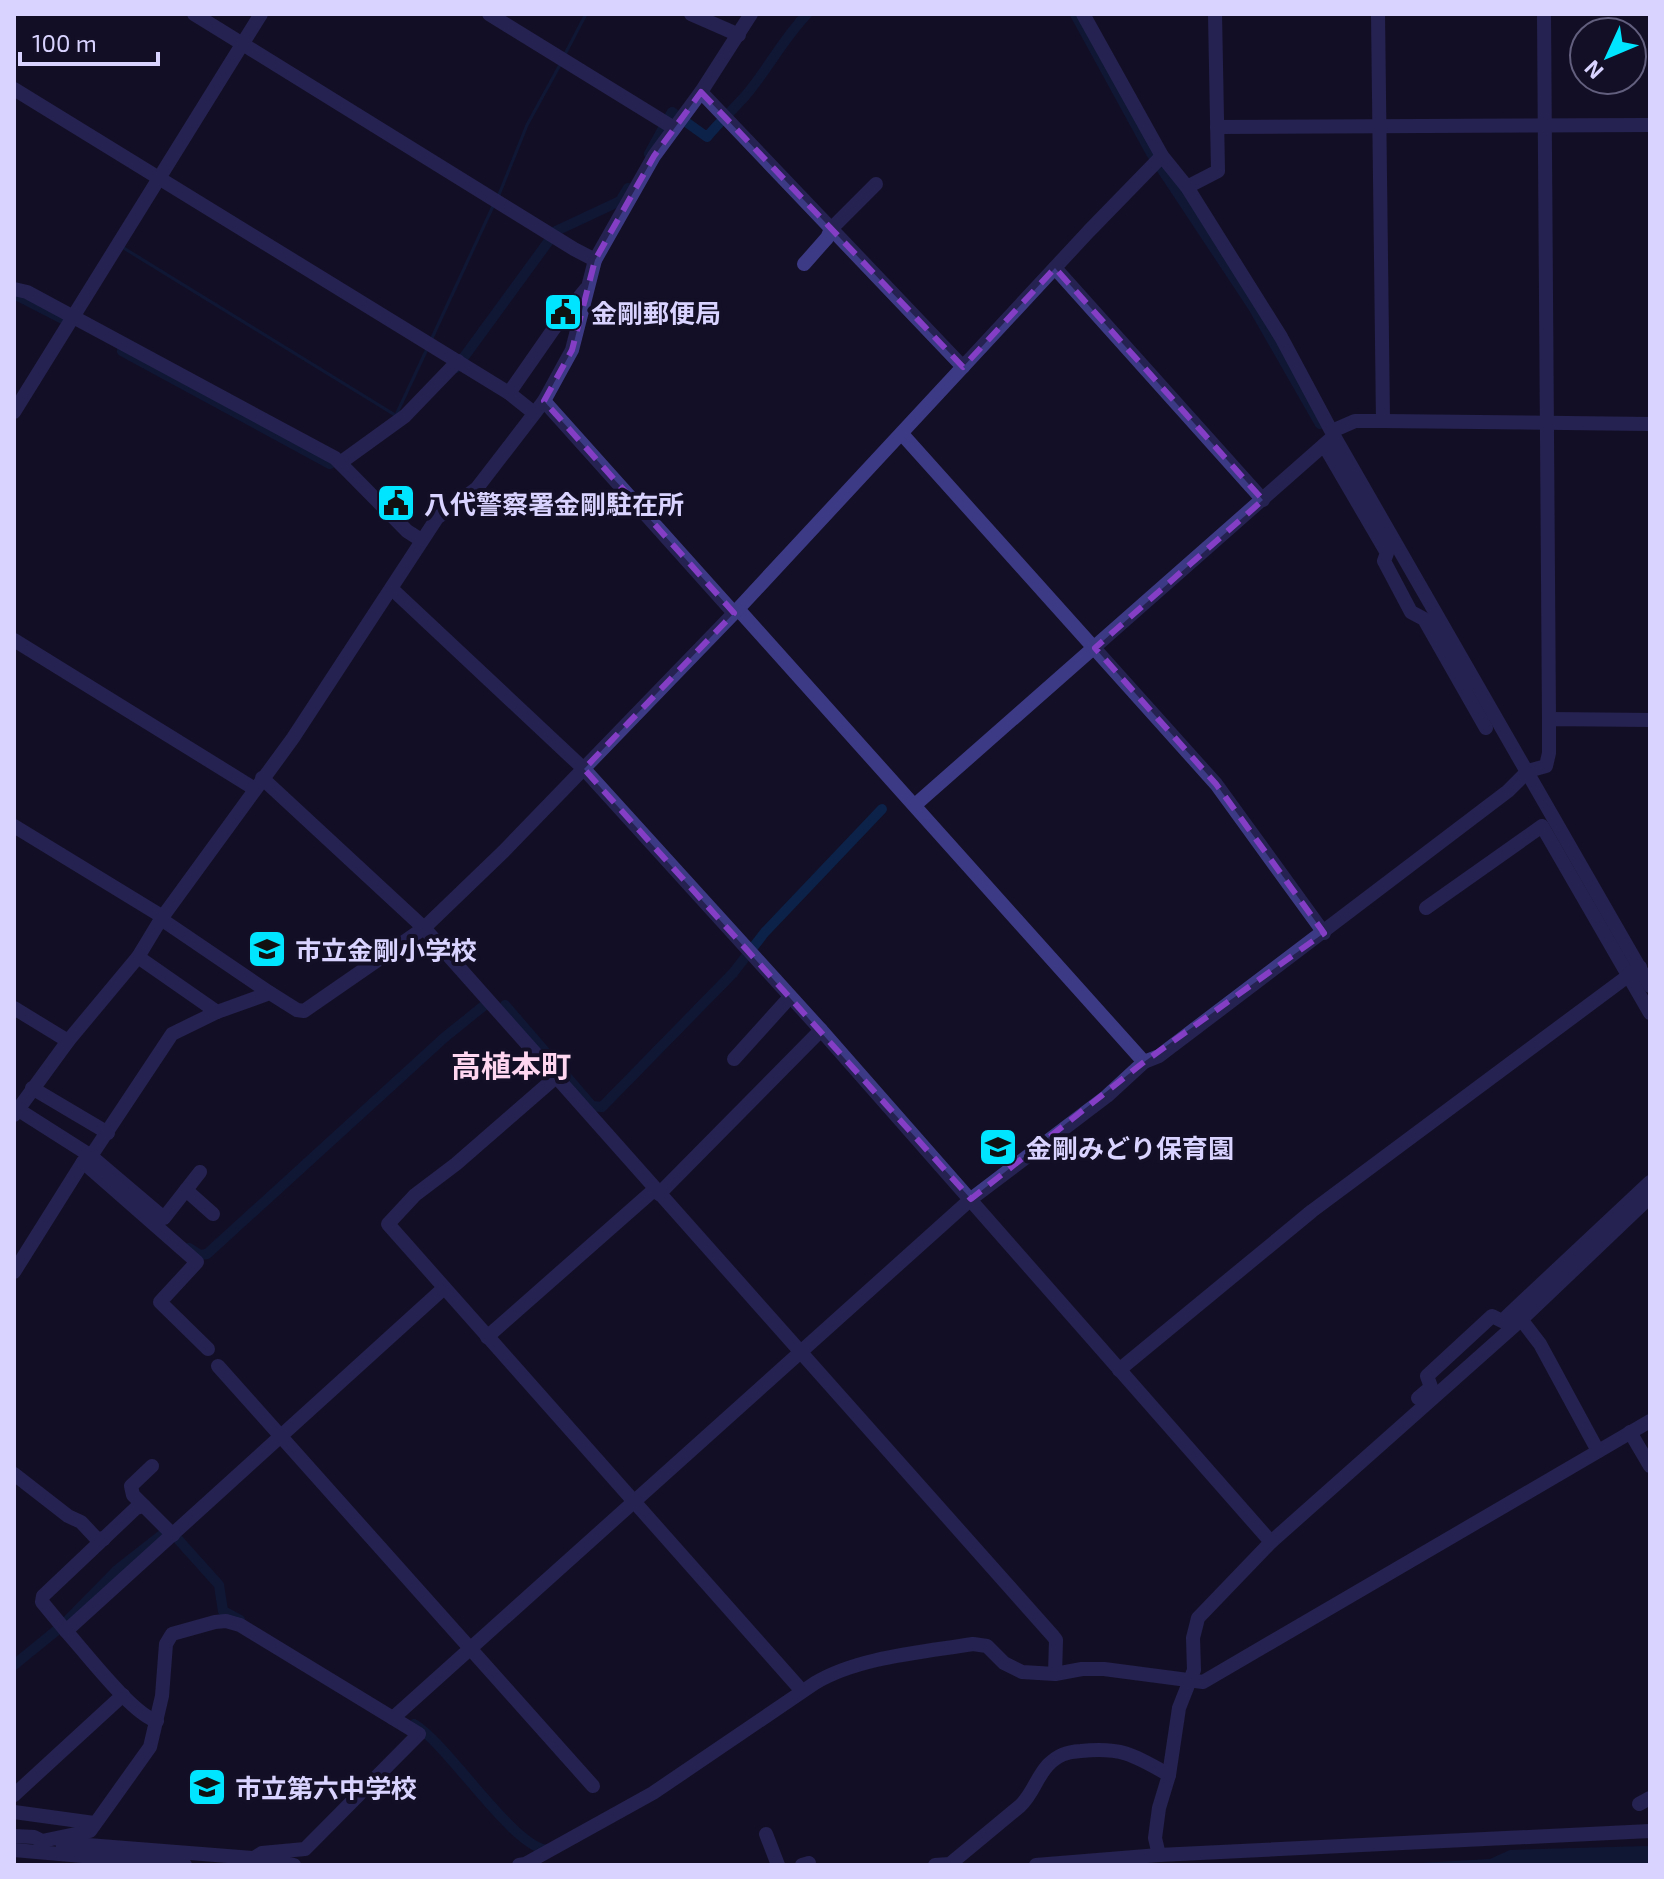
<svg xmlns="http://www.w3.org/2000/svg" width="1664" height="1879" viewBox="0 0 1664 1879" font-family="'Exo 2','Noto Sans JP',sans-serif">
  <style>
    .water { fill: #0c2248 }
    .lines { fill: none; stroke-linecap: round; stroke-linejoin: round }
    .stream { stroke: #0c2248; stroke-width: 3 }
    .canal { stroke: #0c2248; stroke-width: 10 }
    .minor { stroke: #3d3a85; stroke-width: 14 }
    .marked { fill: none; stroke: #843dc5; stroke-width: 6; stroke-dasharray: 16 10; stroke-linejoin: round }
    .labels { text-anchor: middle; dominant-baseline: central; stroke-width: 8; stroke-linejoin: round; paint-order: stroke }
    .poi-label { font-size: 26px; font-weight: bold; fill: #d9d4ff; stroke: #130f26; text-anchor: start }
    .quarter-label { font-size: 30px; font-weight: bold; fill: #ffd6f0; stroke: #130f26 }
  </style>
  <rect width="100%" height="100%" fill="#130f26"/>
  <polygon class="water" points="1650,1846 1650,1865 1386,1865 1490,1859 1510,1850"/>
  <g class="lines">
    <g class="stream">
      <polyline points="564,56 586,14"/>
      <polyline points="498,197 527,125 561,63"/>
      <polyline points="122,247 395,415"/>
      <polyline points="432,338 494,204"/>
      <polyline points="396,415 427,349"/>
    </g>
    <g class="canal">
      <polyline points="1075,14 1151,153 1253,307 1320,424"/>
      <path d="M649,154l23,-42 35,25c13,-16 26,-27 39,-42 22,-26 37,-56 61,-81"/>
      <polyline points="14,294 65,320"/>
      <polyline points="122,351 330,464"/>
      <polyline points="456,368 556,231 620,201 628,188"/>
      <polyline points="505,1005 592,1106 602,1107 733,973 765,932 882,809"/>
      <polyline points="189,1248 200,1255 207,1254 445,1037 486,1004"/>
      <polyline points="176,1537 219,1585 223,1611 240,1620"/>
      <polyline points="66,1622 117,1570 163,1534"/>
      <polyline points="14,1665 57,1630"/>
      <path d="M414,1724c36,22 100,126 135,126"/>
    </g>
    <g class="minor">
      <polyline points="194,14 574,249 595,260"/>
      <polyline points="489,14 674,128"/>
      <polyline points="691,14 739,35"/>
      <polyline points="1083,14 1162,156 1187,187 1281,337 1334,436 1650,986"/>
      <polyline points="1378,14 1383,421"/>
      <polyline points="1544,14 1549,719"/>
      <polyline points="14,89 460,363 509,393 534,413"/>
      <polyline points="701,92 963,367"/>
      <polyline points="1217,127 1650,125"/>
      <polyline points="1187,187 1218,171 1215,14"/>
      <polyline points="804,264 827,238 831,229 876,184"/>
      <polyline points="1055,268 1263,500"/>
      <polyline points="14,289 27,292 335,458 407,531 421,540"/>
      <polyline points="509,393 555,327 586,289"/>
      <polyline points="544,401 734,613"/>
      <polyline points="14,412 261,14"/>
      <polyline points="1332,431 1355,421 1383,421 1650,424"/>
      <polyline points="902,434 1216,784 1324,933"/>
      <polyline points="1324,445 1387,553 1384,561 1411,612 1424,619 1486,728"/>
      <polyline points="340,463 405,416 458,361"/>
      <polyline points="392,589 584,769 821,1030 1271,1542"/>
      <polyline points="738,609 1144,1062"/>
      <polyline points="14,640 255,789"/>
      <polyline points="262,778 424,928 1053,1636 1056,1640 1055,1674"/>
      <polyline points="915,805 1334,436"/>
      <polyline points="14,826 163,917"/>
      <polyline points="1426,908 1542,826 1650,1013"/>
      <polyline points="161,919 270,993"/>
      <polyline points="138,957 217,1012"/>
      <polyline points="14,1008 68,1041"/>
      <polyline points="734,1059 790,997"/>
      <polyline points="556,1077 456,1164 415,1195 388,1224 802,1691"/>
      <polyline points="32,1088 108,1133"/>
      <polyline points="14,1107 91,1156 172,1034 217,1012 270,993 297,1010 304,1011 424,928 504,851 738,609 1089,231 1162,156"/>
      <polyline points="14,1115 68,1041 138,957 161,919 293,738 437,518 477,488 544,401 572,350 595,260 654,156 701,92 751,14"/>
      <polyline points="83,1162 197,1262 160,1302 208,1349"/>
      <polyline points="186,1190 213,1214"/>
      <polyline points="659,1194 821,1030"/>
      <polyline points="14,1272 83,1162 91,1156 164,1218 200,1172"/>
      <polyline points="1517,1314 1540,1344 1598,1451"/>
      <polyline points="487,1337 655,1189"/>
      <polyline points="218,1366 593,1786"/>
      <polyline points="1119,1370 1312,1211 1640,967"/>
      <polyline points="1418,1398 1431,1387 1427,1376 1492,1316 1502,1321 1650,1182"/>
      <polyline points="1630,1432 1650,1466"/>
      <polyline points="14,1474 68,1516 81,1522 96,1538 104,1539"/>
      <polyline points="144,1506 133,1495 131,1486 152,1466"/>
      <polyline points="66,1631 42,1602 43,1596 136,1508 144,1506 173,1535"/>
      <polyline points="393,1718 971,1199 1107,1096 1144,1062 1159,1056 1508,791 1528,771 1546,766 1549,753 1549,719 1650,720"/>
      <path d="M157,1721c-24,-6 -72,-69 -91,-90l378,-343"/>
      <polyline points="14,1795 123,1695"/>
      <polyline points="1639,1804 1650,1798"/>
      <polyline points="14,1812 94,1823"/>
      <polyline points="766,1834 778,1865"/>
      <polyline points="14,1836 34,1837 42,1841 90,1831 150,1747 162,1696 166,1644 172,1634 215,1622 226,1621 240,1625 419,1734 305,1849 262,1853 254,1858"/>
      <polyline points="62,1843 266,1859 294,1865"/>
      <polyline points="14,1850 185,1865"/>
      <polyline points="1159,1855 1155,1838 1159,1808 1169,1775 1179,1708 1194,1670 1193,1638 1198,1618 1271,1542 1522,1319 1650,1197"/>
      <path d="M519,1865l6,-1 128,-71 162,-110c43,-26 109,-31 158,-39l14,2 17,17 18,9 33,2 27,-5h22l99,13 447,-261"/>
      <polyline points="802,1865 809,1863"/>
      <path d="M935,1865l15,-1 70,-58c13,-12 16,-28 28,-41 10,-10 18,-13 33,-14 41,-4 53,4 88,24"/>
      <polyline points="1036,1865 1159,1855 1650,1831"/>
    </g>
  </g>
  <path d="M0 0H1664V1879H0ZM701,92l262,275 92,-99 208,232 -168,148 121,136 108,149 -180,129 -173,137 -387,-430 150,-156 -190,-212 28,-51 23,-90 59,-104z" fill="#130f26" fill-opacity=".55" fill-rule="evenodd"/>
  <path class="marked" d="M701,92l262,275 92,-99 208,232 -168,148 121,136 108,149 -180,129 -173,137 -387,-430 150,-156 -190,-212 28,-51 23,-90 59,-104z"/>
  <defs>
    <g id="civic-square" transform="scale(2)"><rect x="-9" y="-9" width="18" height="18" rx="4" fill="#00e5ff" stroke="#130f26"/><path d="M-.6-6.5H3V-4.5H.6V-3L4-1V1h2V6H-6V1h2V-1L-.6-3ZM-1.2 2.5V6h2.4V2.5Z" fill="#111"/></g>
    <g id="school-square" transform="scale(2)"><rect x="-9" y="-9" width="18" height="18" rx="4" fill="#00e5ff" stroke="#130f26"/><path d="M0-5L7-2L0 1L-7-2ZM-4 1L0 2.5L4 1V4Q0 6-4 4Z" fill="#111"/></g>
  </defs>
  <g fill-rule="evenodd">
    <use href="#civic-square" x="563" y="312"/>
    <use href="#civic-square" x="396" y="503"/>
    <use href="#school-square" x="267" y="949"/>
    <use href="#school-square" x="998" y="1147"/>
    <use href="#school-square" x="207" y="1787"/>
  </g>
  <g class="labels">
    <g class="poi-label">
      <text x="591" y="312">金剛郵便局</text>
      <text x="424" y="503">八代警察署金剛駐在所</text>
      <text x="295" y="949">市立金剛小学校</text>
      <text x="1026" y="1147">金剛みどり保育園</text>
      <text x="235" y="1787">市立第六中学校</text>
    </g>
    <g class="quarter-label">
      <text x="511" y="1065">高植本町</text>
    </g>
  </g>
  <rect width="1664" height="1879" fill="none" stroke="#d9d4ff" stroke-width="32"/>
  <g transform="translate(1608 56) rotate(226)"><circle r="38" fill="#130f26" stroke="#625e7d" stroke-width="2"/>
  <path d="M0-6L14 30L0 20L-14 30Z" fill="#00e5ff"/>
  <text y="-12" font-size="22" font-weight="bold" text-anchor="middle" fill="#d9d4ff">N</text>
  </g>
  <path d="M20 52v12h138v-12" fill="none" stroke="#d9d4ff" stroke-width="4"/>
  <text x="32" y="52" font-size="24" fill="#d9d4ff" stroke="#130f26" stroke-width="6" paint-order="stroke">100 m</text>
</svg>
